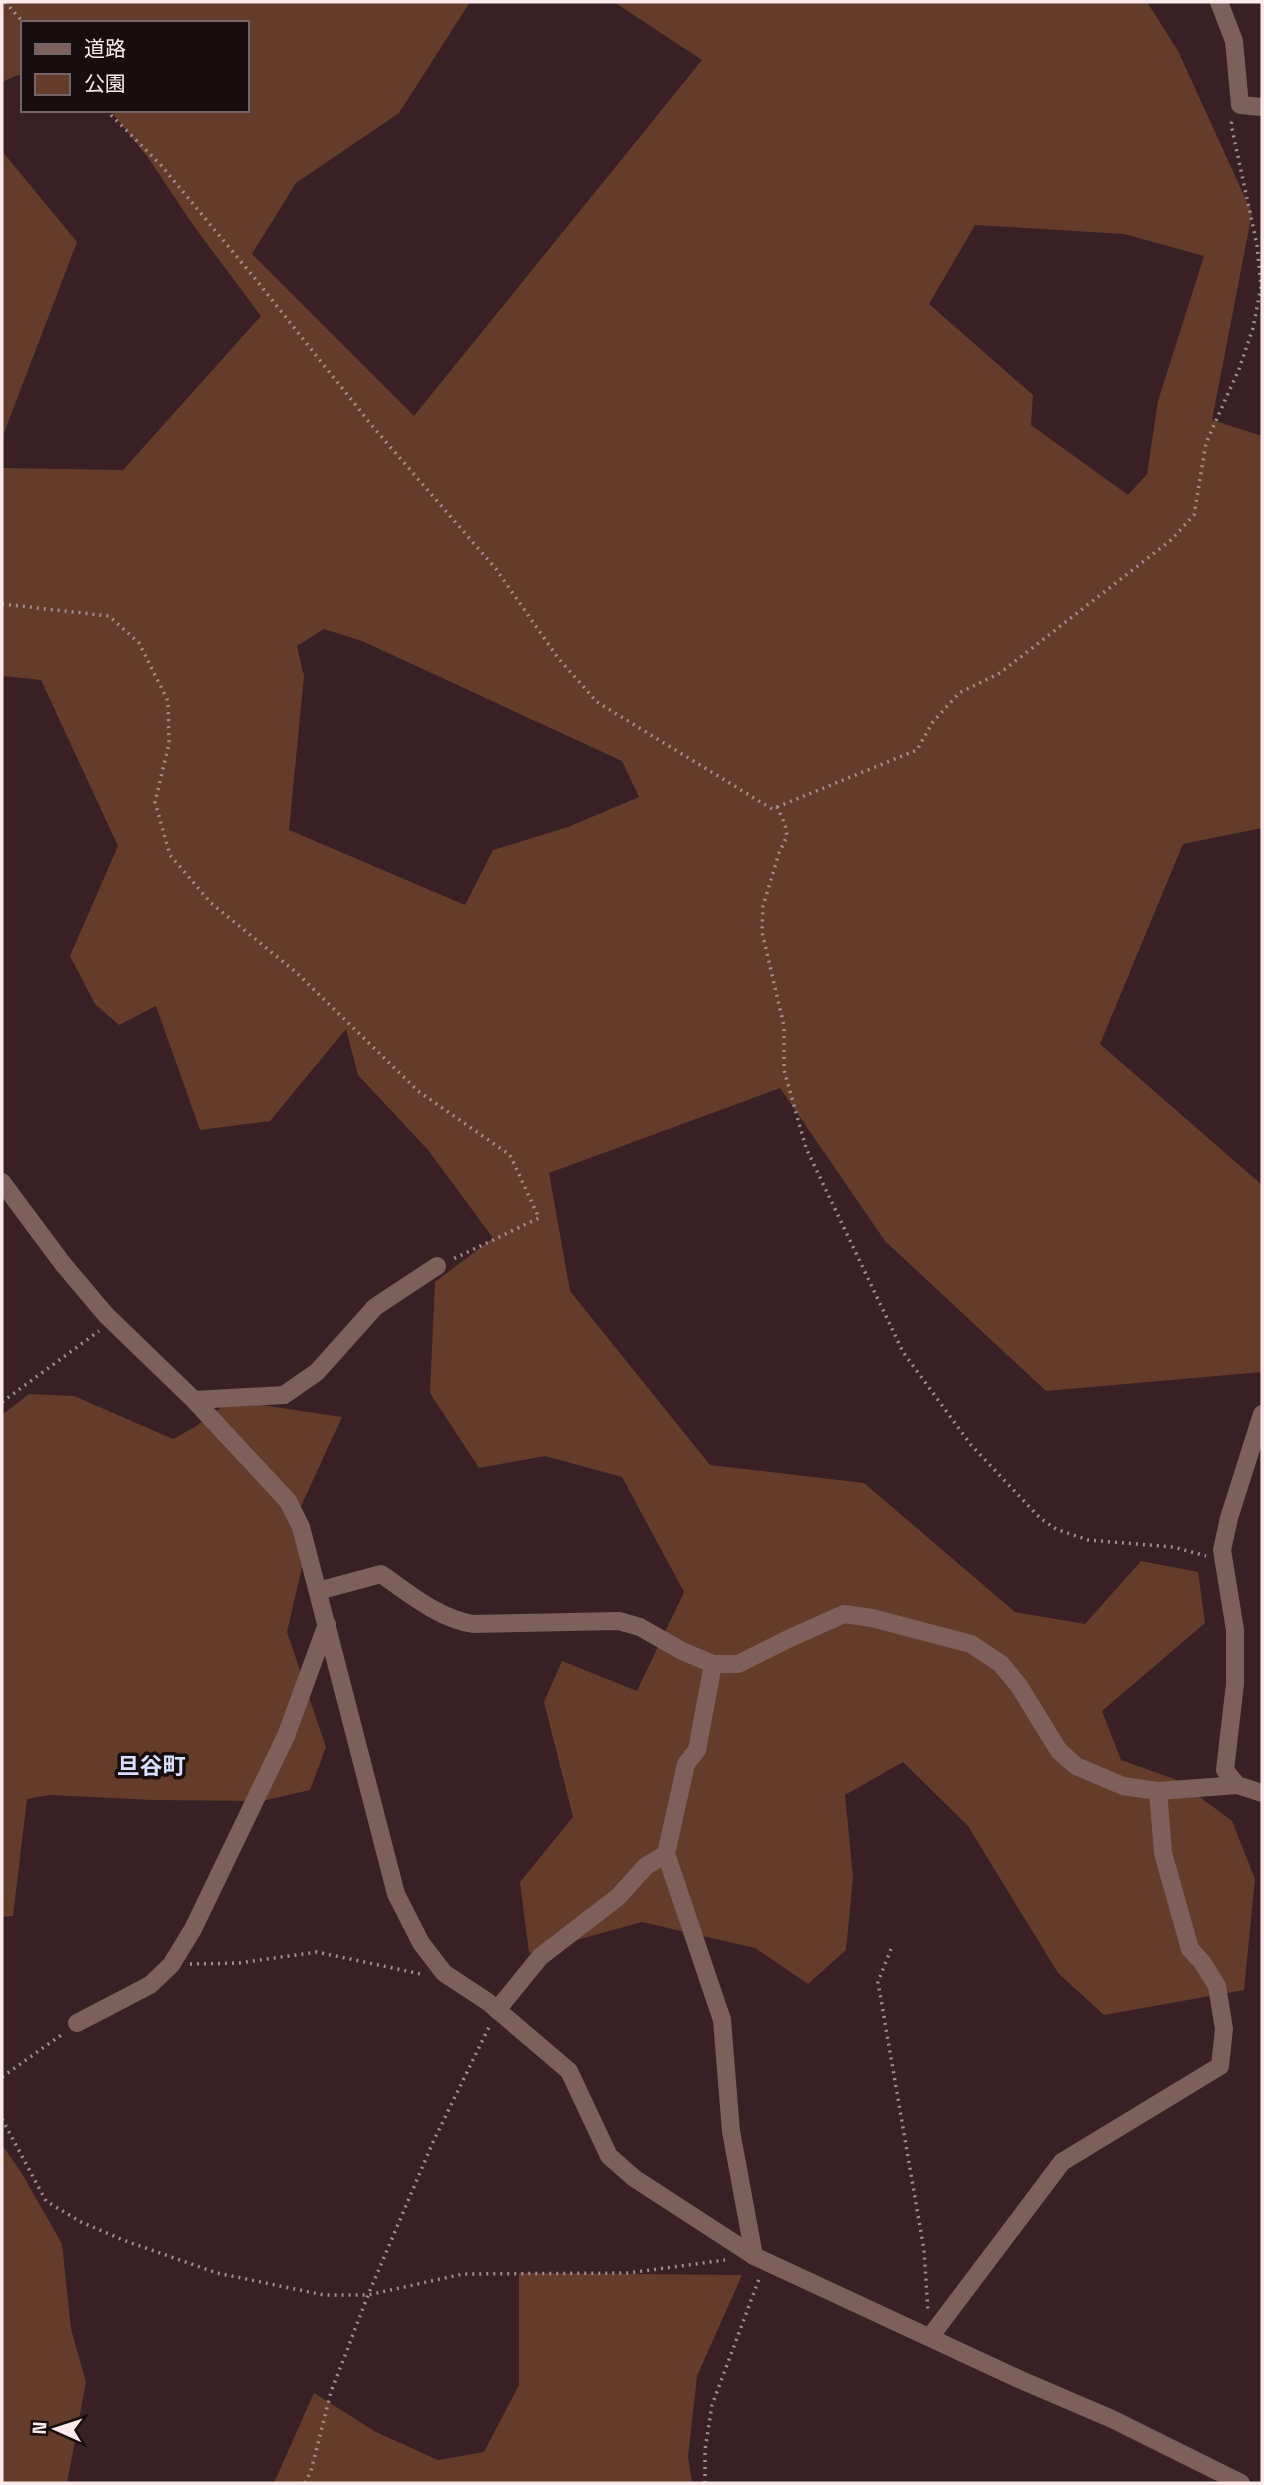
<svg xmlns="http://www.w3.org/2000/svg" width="1264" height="2485" viewBox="0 0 1264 2485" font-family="'Space Grotesk','Noto Sans JP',sans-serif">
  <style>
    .green { fill: #633d29; fill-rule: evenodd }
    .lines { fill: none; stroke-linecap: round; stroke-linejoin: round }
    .path { stroke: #a28e91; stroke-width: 3.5; stroke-dasharray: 2 5; stroke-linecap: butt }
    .minor { stroke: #7e605b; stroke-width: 18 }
    .labels { text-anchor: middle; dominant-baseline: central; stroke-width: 7; stroke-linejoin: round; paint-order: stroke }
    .neighbourhood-label { font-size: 23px; font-weight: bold; fill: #d8e0fd; stroke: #180d0f }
  </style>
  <rect width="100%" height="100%" fill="#382024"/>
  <g class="green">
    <path d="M2,2h468l-71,111 -103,70 -44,71 162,162 288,-356 -88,-58h533l31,49 74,162 -40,207 50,16v392l-79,16 -83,200 162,141v187l-216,19 -161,-150 -105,-153 -231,85 21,118 140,174 154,18 151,129 70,12 56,-63 57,11 7,51 -103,88 19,49 56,20 55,41 23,58 -11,111 -140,25 -46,-42 -90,-147 -65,-64 -58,33 8,82 -7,73 -38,34 -53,-36 -113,-26 -113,31 -9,-71 53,-65 -29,-115 18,-41 75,30 47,-99 -62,-115 -77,-21 -66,12 -49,-75 5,-111 58,-44 -65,-88 -70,-75 -12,-46 -76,92 -70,9 -44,-124 -37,19 -24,-21 -25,-48 48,-110 -77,-166 -39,-4v-208l121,2 138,-154 -68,-91 -44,-66 -39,-49h137v-87h-224v50l-21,9zM975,225l149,9 80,22 -46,145 -11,73 -19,21 -97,-70 2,-30 -104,-91zM324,629l38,12 260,120 17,36 -71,30 -75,23 -28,55 -176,-75 15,-154 -7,-30z"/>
    <polygon points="2,151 77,242 2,438"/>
    <polygon points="29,1394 74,1396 173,1439 195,1427 225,1405 254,1404 342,1417 297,1515 303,1563 287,1632 326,1747 310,1790 262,1801 153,1800 49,1795 27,1799 13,1916 2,1917 2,1415"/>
    <polygon points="2,2145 21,2172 62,2244 71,2329 86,2382 67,2483 2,2483"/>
    <polygon points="519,2273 742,2275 697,2376 688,2457 692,2483 274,2483 314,2393 376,2432 438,2460 484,2452 519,2385"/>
  </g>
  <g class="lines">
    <g class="path">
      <polyline points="5,2 24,23"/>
      <polyline points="106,110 160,164 257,281 373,427 496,569 558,658 597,702 772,809 777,807 785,824 787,836 779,853 763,906 762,932 784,1026 784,1070 806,1148 903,1352 971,1445 1040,1518 1056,1529 1088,1540 1173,1547 1206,1556"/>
      <polyline points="2,604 109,616 139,643 168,701 169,744 155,802 170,855 211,903 297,973 418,1091 510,1155 539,1218 451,1260"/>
      <polyline points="777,807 917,750 932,723 959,693 1000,673 1171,540 1194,515 1206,443 1239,369 1253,328 1261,287 1257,245 1231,124 1232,121"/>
      <polyline points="2,1402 99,1331"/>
      <polyline points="891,1949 878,1982 924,2250 928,2311"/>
      <polyline points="190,1964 239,1963 317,1952 421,1974"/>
      <polyline points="2,2077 64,2033"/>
      <polyline points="2,2119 46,2201 81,2222 123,2240 217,2273 324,2295 368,2295 463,2274 628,2273 725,2260"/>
      <polyline points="305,2483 311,2471 331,2392 368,2295 433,2142 490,2025"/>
      <polyline points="705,2483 705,2450 712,2405 759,2279"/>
    </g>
    <g class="minor">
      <polyline points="1219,2 1234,41 1240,105 1262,107"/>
      <polyline points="2,1182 63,1264 106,1315 194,1400 288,1501 301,1527 396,1894 421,1943 444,1973 488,2002 569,2071 609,2156 634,2178 754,2256 1021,2380 1112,2419 1241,2483"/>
      <polyline points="194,1400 284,1395 317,1372 375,1307 437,1266"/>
      <polyline points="1262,1414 1229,1518 1222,1550 1235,1630 1235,1684 1225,1770 1237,1785 1262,1793"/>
      <path d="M318,1591l63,-17c29,20 57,44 92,50l146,-3 21,6 42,24 31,13h25l50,-25 56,-25 28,4 99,26 30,20 18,22 40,65 17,15 47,20 35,5 79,-6"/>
      <polyline points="713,1664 697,1750 686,1764 666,1854 722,2020 731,2131 754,2256"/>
      <polyline points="497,2010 540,1957 618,1897 646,1866 666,1854"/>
      <polyline points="77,2023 150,1985 171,1965 193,1929 286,1736 327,1624"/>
      <polyline points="930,2337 1062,2162 1220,2066 1224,2029 1217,1986 1202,1962 1190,1949 1163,1853 1158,1791"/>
    </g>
  </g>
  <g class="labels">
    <g class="neighbourhood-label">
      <text x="151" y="1766">旦谷町</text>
    </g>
  </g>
  <rect width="1264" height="2485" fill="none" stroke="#fbeaec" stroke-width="7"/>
  <rect x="21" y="21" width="228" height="91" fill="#180d0f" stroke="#736567" stroke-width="2"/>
  <rect x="35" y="44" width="35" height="10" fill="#7e605b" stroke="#736567" stroke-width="2"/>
  <text x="84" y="56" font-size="21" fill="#fbeaec">道路</text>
  <rect x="35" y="74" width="35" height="21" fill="#633d29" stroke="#736567" stroke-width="2"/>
  <text x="84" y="91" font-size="21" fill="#fbeaec">公園</text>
  <g transform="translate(56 2429) rotate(273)" stroke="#180d0f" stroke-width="5" paint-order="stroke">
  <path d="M0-5L12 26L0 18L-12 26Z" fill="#fbeaec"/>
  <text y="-10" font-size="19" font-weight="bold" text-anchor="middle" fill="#fbeaec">N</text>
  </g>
</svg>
